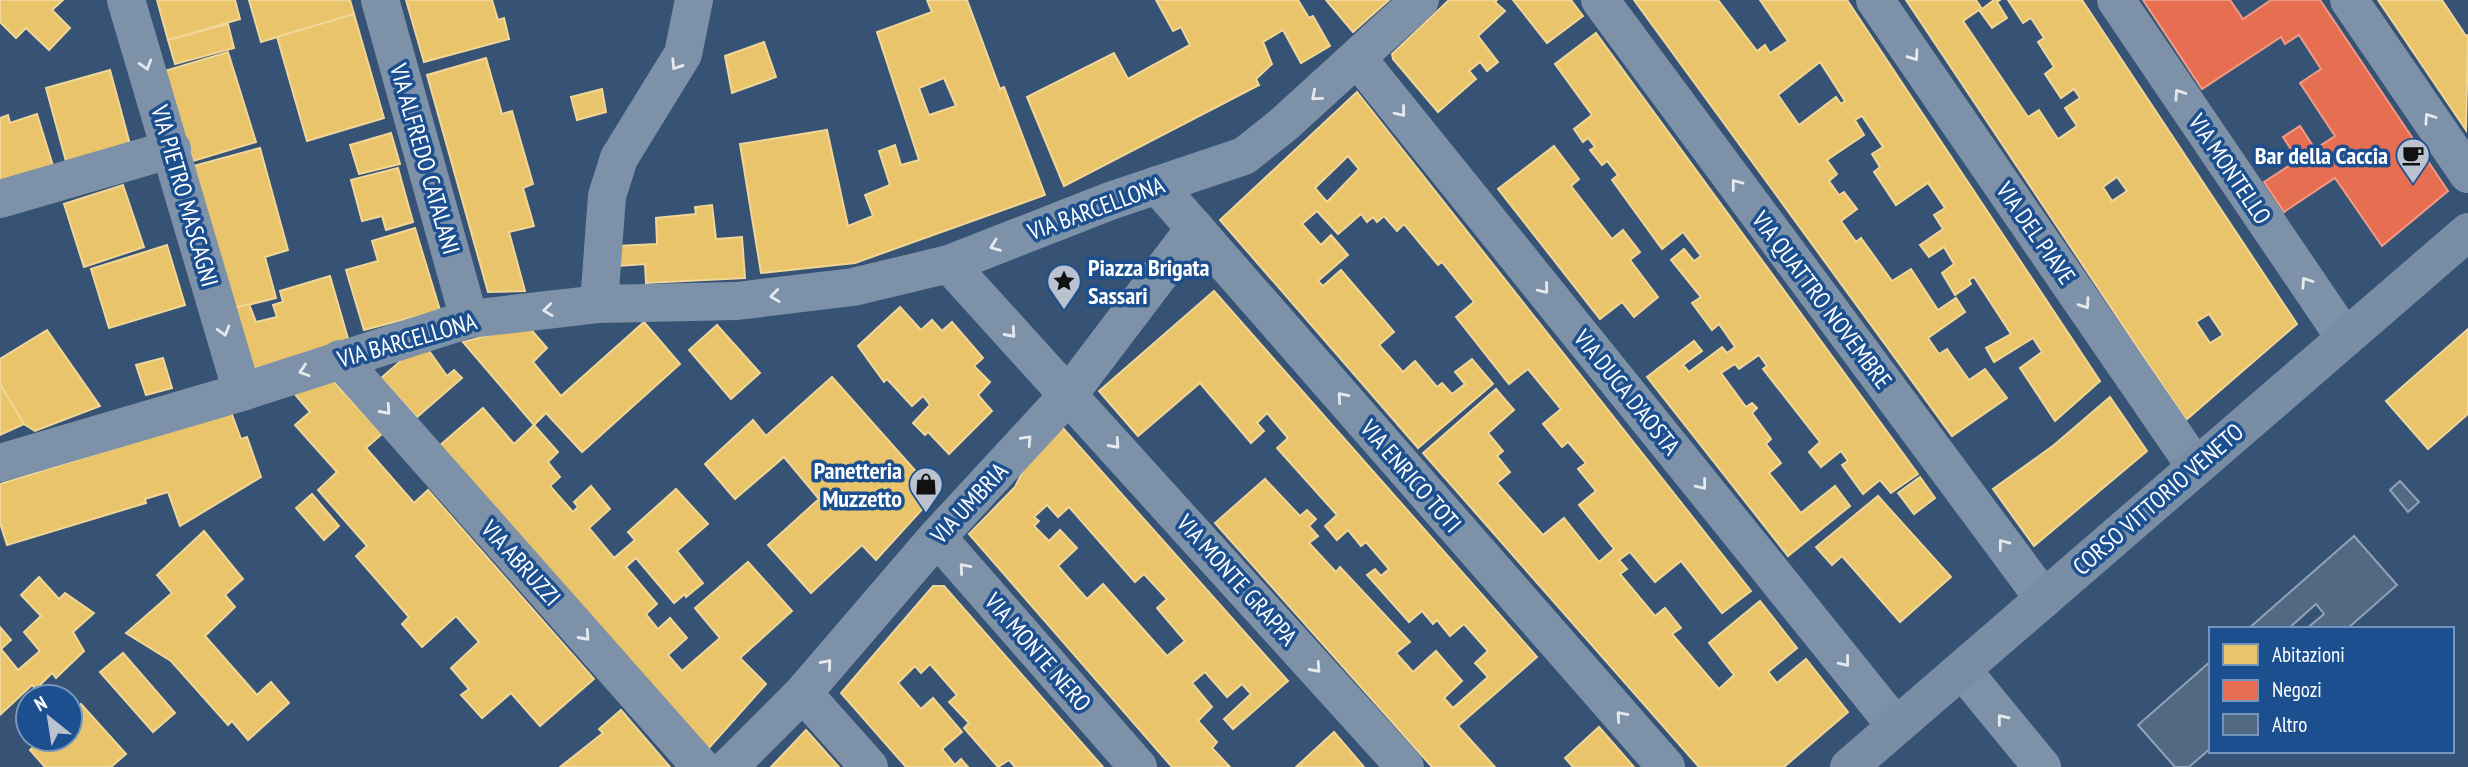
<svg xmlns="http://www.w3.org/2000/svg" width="2468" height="767" viewBox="0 0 2468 767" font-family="'PT Sans Narrow',sans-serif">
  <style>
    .homes { fill: #e9c46a; stroke: #f0d697; stroke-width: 2; fill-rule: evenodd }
    .shops { fill: #e76f51; stroke: #ee9a85; stroke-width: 2 }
    .building { fill: #526984; stroke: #92a2b6; stroke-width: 2 }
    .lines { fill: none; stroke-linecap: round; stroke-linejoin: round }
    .minor { stroke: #7d92a8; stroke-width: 38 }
    .tertiary { stroke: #7d92a8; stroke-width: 38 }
    .secondary { stroke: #798da4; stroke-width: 38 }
    .oneway { stroke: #e5e9ee }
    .labels { text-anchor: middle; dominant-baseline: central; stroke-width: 7; stroke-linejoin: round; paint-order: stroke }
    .poi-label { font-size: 24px; font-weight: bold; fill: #fff; stroke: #1b4f8f; text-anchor: end }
    .street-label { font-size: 24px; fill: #fff; stroke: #1b4f8f }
  </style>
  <rect width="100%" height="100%" fill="#365274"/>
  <g class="homes">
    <polygon points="0,0 63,0 52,10 70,28 49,50 26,28 16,38 0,22"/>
    <polygon points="157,0 235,0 240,19 168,40"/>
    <polygon points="249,0 350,0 354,14 261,42"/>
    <polygon points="406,0 492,0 498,20 504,18 509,39 424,62"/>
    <path d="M927,0h40l33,89 4,-2 41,108 -190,68 -94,10 -21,-129 87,-14 21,96 25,-10 -8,-21 25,-10 -11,-34 16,-6 6,20 18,-5 -42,-128 55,-20zM944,78l12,28 -27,9 -10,-27z"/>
    <polygon points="1156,0 1298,0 1309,18 1313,16 1330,46 1301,63 1283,30 1263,42 1272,64 1256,79 1259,85 1064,186 1027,97 1114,53 1128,79 1190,45 1181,27 1173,31"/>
    <polygon points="1326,0 1389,0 1353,32"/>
    <polygon points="1449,0 1497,0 1495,2 1505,11 1478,36 1498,62 1487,71 1480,62 1469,71 1476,79 1438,112 1393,59 1392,54"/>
    <polygon points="1513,0 1571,0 1583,16 1547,43"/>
    <path d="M1634,0h84l39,51 8,-6 5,8 18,-12 -28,-41h87l253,381 -45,40 -35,-53 22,-16 -9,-14 -39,24 -8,-14 25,-14 -37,-57 -5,3 2,4 -16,11 -13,-22 12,-9 -10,-17 -15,10 -9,-12 23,-16 -9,-14 11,-7 -17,-25 -32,22 -22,-33 6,-5 -8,-13 11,-7 -21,-31 -7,4 9,15 -37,25 10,14 -8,7 10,14 5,-3 13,17 -16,12 15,21 5,-4 31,43 19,-12 27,41 18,-12 9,14 -37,26 11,16 8,-5 22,31 16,-11 22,29 -55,38zM1820,62l25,39 -4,3 -5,-7 -37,28 -21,-30z"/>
    <path d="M1906,0h70l6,9 12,-9h6l-3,2 10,16 -15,10 -13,-18 -16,11 65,96 11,-7 19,29 19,-13 -12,-18 15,-10 -6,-9 -13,9 -16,-24 9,-7 -16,-25 6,-4 -13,-20 -8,5 -15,-23h74l215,324 -111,96zM2117,177l10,14 -15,10 -9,-14zM2209,314l14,21 -13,8 -14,-21z"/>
    <polygon points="2378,0 2442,0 2466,36 2468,35 2466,130"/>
    <polygon points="354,14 384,118 307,141 277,37"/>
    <polygon points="228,24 234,48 175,64 168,40"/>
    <polygon points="1596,33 1918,474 1891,493 1880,480 1863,494 1842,465 1848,461 1841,451 1821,467 1809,452 1820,442 1763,369 1767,366 1759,355 1739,369 1735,364 1721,373 1746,407 1752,403 1757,408 1752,413 1771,439 1766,444 1781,463 1769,473 1801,513 1835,486 1850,506 1788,556 1647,377 1694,341 1702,351 1683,365 1689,372 1722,347 1727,353 1735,347 1719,324 1712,330 1692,303 1701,297 1671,260 1684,249 1694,261 1701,256 1683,232 1662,249 1612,180 1618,175 1607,161 1602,165 1590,150 1595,147 1588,138 1583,142 1574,129 1592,115 1555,64"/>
    <polygon points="764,42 776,77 732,93 725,56"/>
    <polygon points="228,52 256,142 193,161 165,71"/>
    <polygon points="486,58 502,114 512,111 533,184 523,188 534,226 509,232 525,291 488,292 427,75"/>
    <polygon points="110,70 131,148 67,165 46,88"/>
    <polygon points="602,89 606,112 577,120 571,97"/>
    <path d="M1357,92l394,499 -29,22 -41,-52 -26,21 -25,-30 -11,8 8,9 -7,5 35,42 10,-8 16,20 -9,6 47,55 15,-14 -25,-32 51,-42 37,47 -29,24 9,11 29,-24 42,53 -64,55h-85l-276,-314 73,-64 18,21 -26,23 15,18 -6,5 13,16 -13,11 46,52 21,-17 35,44 15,-13 -35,-44 17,-14 -18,-22 8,-6 -18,-21 -6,5 -19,-23 18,-15 -33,-40 -19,15 -53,-67 18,-15 -32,-40 -4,3 -34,-41 -7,7 -13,-15 -7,6 -4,-5 -6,5 -6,-8 -23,20 -21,-23 -15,13 19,21 10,-10 17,20 -30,26 5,5 18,-16 53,62 -15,13 24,27 12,-11 22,26 5,-4 10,11 13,-10 -10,-12 17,-13 21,25 -75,64 -198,-228zM1348,156l11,13 -32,33 -12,-14z"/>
    <polygon points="37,114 54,169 0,186 0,118 8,115 10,123"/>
    <polygon points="391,133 400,164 359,174 350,145"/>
    <polygon points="1554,146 1579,179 1571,186 1612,239 1623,230 1640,252 1630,260 1658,297 1634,317 1622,302 1600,319 1498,189"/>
    <polygon points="260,148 288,250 265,257 276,298 227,310 190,167"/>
    <polygon points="398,168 413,222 386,230 382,216 362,221 351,180"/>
    <polygon points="123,185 144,247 84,267 64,204"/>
    <polygon points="712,205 716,239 742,237 745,278 646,283 645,264 618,266 617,246 657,244 656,218 696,214 695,207"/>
    <polygon points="415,228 440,310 364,330 346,270 378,261 372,241"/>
    <polygon points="167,245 185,305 109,328 91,269"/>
    <polygon points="330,276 349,342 245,371 227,310 249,304 256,322 277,317 273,305 283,302 280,291"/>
    <polygon points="1214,291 1537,657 1458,726 1495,767 1432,767 1215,523 1265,479 1300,516 1307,510 1316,519 1309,526 1318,536 1309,543 1336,572 1340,567 1410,642 1396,653 1413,672 1436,651 1462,681 1444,698 1453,708 1488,677 1475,663 1488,651 1464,624 1450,636 1437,620 1433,624 1422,611 1409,622 1367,575 1375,569 1381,576 1389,569 1366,542 1361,546 1348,530 1337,540 1325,526 1337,515 1277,448 1288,438 1267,413 1257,423 1264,431 1251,443 1200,383 1138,436 1099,391"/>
    <polygon points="900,307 921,330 932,320 942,331 952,322 983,358 974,366 990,382 978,395 992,411 949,454 928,432 925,435 913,423 930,405 923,396 912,406 887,379 884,382 858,346"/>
    <polygon points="644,322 680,364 582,452 546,413 534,425 463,342 527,325 547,348 533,362 561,396"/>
    <polygon points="717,325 760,373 731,399 689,350"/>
    <polygon points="2468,329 2468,414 2428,449 2386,401"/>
    <polygon points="47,330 100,406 35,431 24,424 0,384 0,359"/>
    <polygon points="427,348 447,376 454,370 462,378 417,417 381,378 404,358"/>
    <polygon points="163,358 172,388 146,395 136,365"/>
    <polygon points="832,377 936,494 876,560 862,545 811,593 768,545 819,499 784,457 735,499 705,464 753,420 766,436"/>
    <polygon points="332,380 382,434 366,448 414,503 428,490 594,679 540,726 511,693 482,718 461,695 469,689 451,668 479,642 456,616 422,647 402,624 409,617 356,556 367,546 318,490 337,472 295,425 310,412 293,392"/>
    <polygon points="0,384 24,424 0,435"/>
    <polygon points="2110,397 2147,451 2034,546 1993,489 2054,445"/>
    <polygon points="483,408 514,444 534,425 558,452 548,462 560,477 550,486 573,512 578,507 574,502 591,486 610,509 589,528 614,558 635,540 628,532 676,489 708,524 677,551 703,583 686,597 685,594 674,603 636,558 626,567 657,604 646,614 658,629 670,618 687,638 668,655 682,671 720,638 695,608 748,562 792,611 740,658 766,684 708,749 439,446"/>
    <polygon points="231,412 241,439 247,437 261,477 180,526 168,492 145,499 146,503 7,545 0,523 0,484"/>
    <path d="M1062,427l226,254 -55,48 -9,-10 27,-25 -9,-10 -15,13 -22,-25 -13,11 20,24 -14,14 19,21 -5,6 18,19h-58l-203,-233 46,-47 9,-18zM1047,505l11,12 11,-10 66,75 9,-8 23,25 -10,9 28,33 -18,15 -64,-72 -16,15 -29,-33 19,-18 -17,-18 -11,11 -15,-15 5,-5 -5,-4z"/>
    <polygon points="1920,477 1935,498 1914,514 1898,493"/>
    <polygon points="312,494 339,526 324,540 296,508"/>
    <polygon points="1878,496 1951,577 1900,622 1842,556 1832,565 1816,547"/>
    <polygon points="204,531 243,579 225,595 235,607 205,636 257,695 271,682 289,703 248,740 232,721 228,725 171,661 126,633 172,593 157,575"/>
    <polygon points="39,577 59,599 65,593 94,613 73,632 84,651 56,678 52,673 36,689 32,685 0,715 0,627 11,640 1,649 18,670 40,651 24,632 41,616 21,595"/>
    <polygon points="933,586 944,586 1103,767 1015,767 1009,760 998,767 964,728 969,723 949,702 957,695 930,664 921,673 915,666 898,683 921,709 933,698 962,732 942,749 955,765 961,759 968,767 906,767 841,693"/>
    <polygon points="123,653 175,713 153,732 100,672"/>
    <polygon points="81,704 126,754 111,767 45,767 30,750 42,739 70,739 70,714"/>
    <polygon points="621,710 670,767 560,767 603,733 599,729"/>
    <polygon points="1599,727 1634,767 1573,767 1565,758"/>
    <polygon points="806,730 839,767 771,767"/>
    <polygon points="1334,732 1364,767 1296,767"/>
  </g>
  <polygon class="shops" points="2143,0 2230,0 2243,19 2271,0 2320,0 2448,191 2382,246 2335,178 2284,212 2264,182 2298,160 2283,137 2300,126 2315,149 2335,136 2300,83 2321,69 2299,35 2285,44 2281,37 2202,89"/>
  <g class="building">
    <polygon points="2400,481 2419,502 2408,512 2390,490"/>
    <polygon points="2354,536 2397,585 2347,629 2306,629 2324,614 2316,604 2288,629 2248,629"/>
    <polygon points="2211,661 2211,748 2189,767 2175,767 2138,725"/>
  </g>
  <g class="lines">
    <g class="minor">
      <polyline points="126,0 242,392"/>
      <polyline points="380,0 469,319"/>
      <polyline points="1600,0 2044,599"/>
      <polyline points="1875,0 2195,466"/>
      <polyline points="2116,0 2345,338"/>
      <polyline points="2349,0 2468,174"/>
      <polyline points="1358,59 1895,725"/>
      <polyline points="1157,185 1666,767"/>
      <polyline points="0,199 172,149"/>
      <polyline points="949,264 1405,767"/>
      <polyline points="599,304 607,196 619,158 683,54 694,0"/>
      <polyline points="340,359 701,767"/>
      <polyline points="937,537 1138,767"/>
      <polyline points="1963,671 2042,767"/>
      <polyline points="803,693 869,767"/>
      <polyline points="729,767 803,693 937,537 1069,394 1195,228"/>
    </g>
    <polyline class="tertiary" points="0,463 242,392 469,319 599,304 737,301 853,287 949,264 1110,201 1244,156 1283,125 1420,0"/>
    <polyline class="secondary" points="1849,767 2468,232"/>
  </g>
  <defs><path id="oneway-chevron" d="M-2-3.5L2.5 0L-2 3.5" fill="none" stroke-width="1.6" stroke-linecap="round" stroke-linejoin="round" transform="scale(1.75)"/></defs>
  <g class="oneway">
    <use href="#oneway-chevron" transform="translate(1914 56) rotate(55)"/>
    <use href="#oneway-chevron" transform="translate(146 65) rotate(73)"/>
    <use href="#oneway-chevron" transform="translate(676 65) rotate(123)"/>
    <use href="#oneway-chevron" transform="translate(2179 94) rotate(-124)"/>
    <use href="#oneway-chevron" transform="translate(1316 96) rotate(139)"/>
    <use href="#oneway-chevron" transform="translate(1401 112) rotate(51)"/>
    <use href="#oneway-chevron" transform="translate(2429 118) rotate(-124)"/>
    <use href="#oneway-chevron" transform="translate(1736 184) rotate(-127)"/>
    <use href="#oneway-chevron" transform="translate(995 246) rotate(159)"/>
    <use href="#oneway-chevron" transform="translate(2306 282) rotate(-124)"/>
    <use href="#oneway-chevron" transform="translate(1544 289) rotate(51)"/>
    <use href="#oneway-chevron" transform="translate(775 296) rotate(173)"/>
    <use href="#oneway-chevron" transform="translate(2085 304) rotate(55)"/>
    <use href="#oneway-chevron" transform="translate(548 310) rotate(173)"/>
    <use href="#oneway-chevron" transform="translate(224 331) rotate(74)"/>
    <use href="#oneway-chevron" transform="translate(1011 333) rotate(48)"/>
    <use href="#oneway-chevron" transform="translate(304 371) rotate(162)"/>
    <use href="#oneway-chevron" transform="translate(1342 397) rotate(-131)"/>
    <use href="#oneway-chevron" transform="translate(386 410) rotate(48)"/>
    <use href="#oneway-chevron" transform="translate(1027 440) rotate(-47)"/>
    <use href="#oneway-chevron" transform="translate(1115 444) rotate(48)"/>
    <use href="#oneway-chevron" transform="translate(1702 485) rotate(51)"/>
    <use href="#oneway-chevron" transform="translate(2003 544) rotate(-127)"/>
    <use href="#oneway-chevron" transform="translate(964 568) rotate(-131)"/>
    <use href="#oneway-chevron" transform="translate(585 636) rotate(48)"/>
    <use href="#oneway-chevron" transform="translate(1845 662) rotate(51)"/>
    <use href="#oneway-chevron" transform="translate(827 664) rotate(-49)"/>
    <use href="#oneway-chevron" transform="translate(1316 668) rotate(48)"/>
    <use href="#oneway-chevron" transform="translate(1621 716) rotate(-131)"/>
    <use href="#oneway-chevron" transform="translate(2002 719) rotate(-129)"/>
  </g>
  <defs>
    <g id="cafe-pin" transform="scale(1.75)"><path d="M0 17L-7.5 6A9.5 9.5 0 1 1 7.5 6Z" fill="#b9c2ce" stroke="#1b4f8f"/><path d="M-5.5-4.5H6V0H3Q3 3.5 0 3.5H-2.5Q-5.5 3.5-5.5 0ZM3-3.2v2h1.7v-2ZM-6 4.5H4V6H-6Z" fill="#111"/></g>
    <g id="sight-pin" transform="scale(1.75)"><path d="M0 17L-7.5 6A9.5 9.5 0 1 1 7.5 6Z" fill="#b9c2ce" stroke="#1b4f8f"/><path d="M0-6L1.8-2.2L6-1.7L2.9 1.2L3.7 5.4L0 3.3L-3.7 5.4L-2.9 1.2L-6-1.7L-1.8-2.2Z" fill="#111"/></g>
    <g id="shop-pin" transform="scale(1.75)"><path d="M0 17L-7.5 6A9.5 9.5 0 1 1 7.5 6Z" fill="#b9c2ce" stroke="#1b4f8f"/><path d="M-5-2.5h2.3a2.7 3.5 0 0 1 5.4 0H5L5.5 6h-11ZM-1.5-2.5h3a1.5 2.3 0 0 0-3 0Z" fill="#111"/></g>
  </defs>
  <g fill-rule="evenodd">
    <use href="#cafe-pin" x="2413" y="155"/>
    <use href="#sight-pin" x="1064" y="281"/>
    <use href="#shop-pin" x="926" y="484"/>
  </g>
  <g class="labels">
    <g class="poi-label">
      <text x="2388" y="155">Bar della Caccia</text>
      <text x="1088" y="267" text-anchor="start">Piazza Brigata<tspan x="1088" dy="28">Sassari</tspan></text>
      <text x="902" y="470">Panetteria<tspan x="902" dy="28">Muzzetto</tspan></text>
    </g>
    <g class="street-label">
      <text transform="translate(425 159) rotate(74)">VIA ALFREDO CATALANI</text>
      <text transform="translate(2230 169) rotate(56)">VIA MONTELLO</text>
      <text transform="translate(185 196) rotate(74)">VIA PIETRO MASCAGNI</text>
      <text transform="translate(1096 208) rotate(-20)">VIA BARCELLONA</text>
      <text transform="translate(2036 233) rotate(55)">VIA DEL PIAVE</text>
      <text transform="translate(1822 300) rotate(53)">VIA QUATTRO NOVEMBRE</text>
      <text transform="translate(407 340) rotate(-16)">VIA BARCELLONA</text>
      <text transform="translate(1627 392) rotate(51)">VIA DUCA D'AOSTA</text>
      <text transform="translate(1411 476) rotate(49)">VIA ENRICO TOTI</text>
      <text transform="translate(2158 499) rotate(-41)">CORSO VITTORIO VENETO</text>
      <text transform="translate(969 503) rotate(-47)">VIA UMBRIA</text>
      <text transform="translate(521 563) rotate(48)">VIA ABRUZZI</text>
      <text transform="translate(1237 580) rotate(48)">VIA MONTE GRAPPA</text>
      <text transform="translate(1038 652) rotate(49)">VIA MONTE NERO</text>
    </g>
  </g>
  <rect x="2209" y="627" width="245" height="126" fill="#1b4f8f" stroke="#7695bc" stroke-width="2"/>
  <rect x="2223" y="644" width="35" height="21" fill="#e9c46a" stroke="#7695bc" stroke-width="2"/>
  <text x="2272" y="662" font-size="21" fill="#ffffff">Abitazioni</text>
  <rect x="2223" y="680" width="35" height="21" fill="#e76f51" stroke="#7695bc" stroke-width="2"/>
  <text x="2272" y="697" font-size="21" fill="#ffffff">Negozi</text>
  <rect x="2223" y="714" width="35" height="21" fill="#526984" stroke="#7695bc" stroke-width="2"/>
  <text x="2272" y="732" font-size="21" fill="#ffffff">Altro</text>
  <g transform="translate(49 718) rotate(330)"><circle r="33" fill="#1b4f8f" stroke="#7695bc" stroke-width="2"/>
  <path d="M0-5L12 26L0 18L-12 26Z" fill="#b9c2ce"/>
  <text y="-10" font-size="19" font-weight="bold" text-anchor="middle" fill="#ffffff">N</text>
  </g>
</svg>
